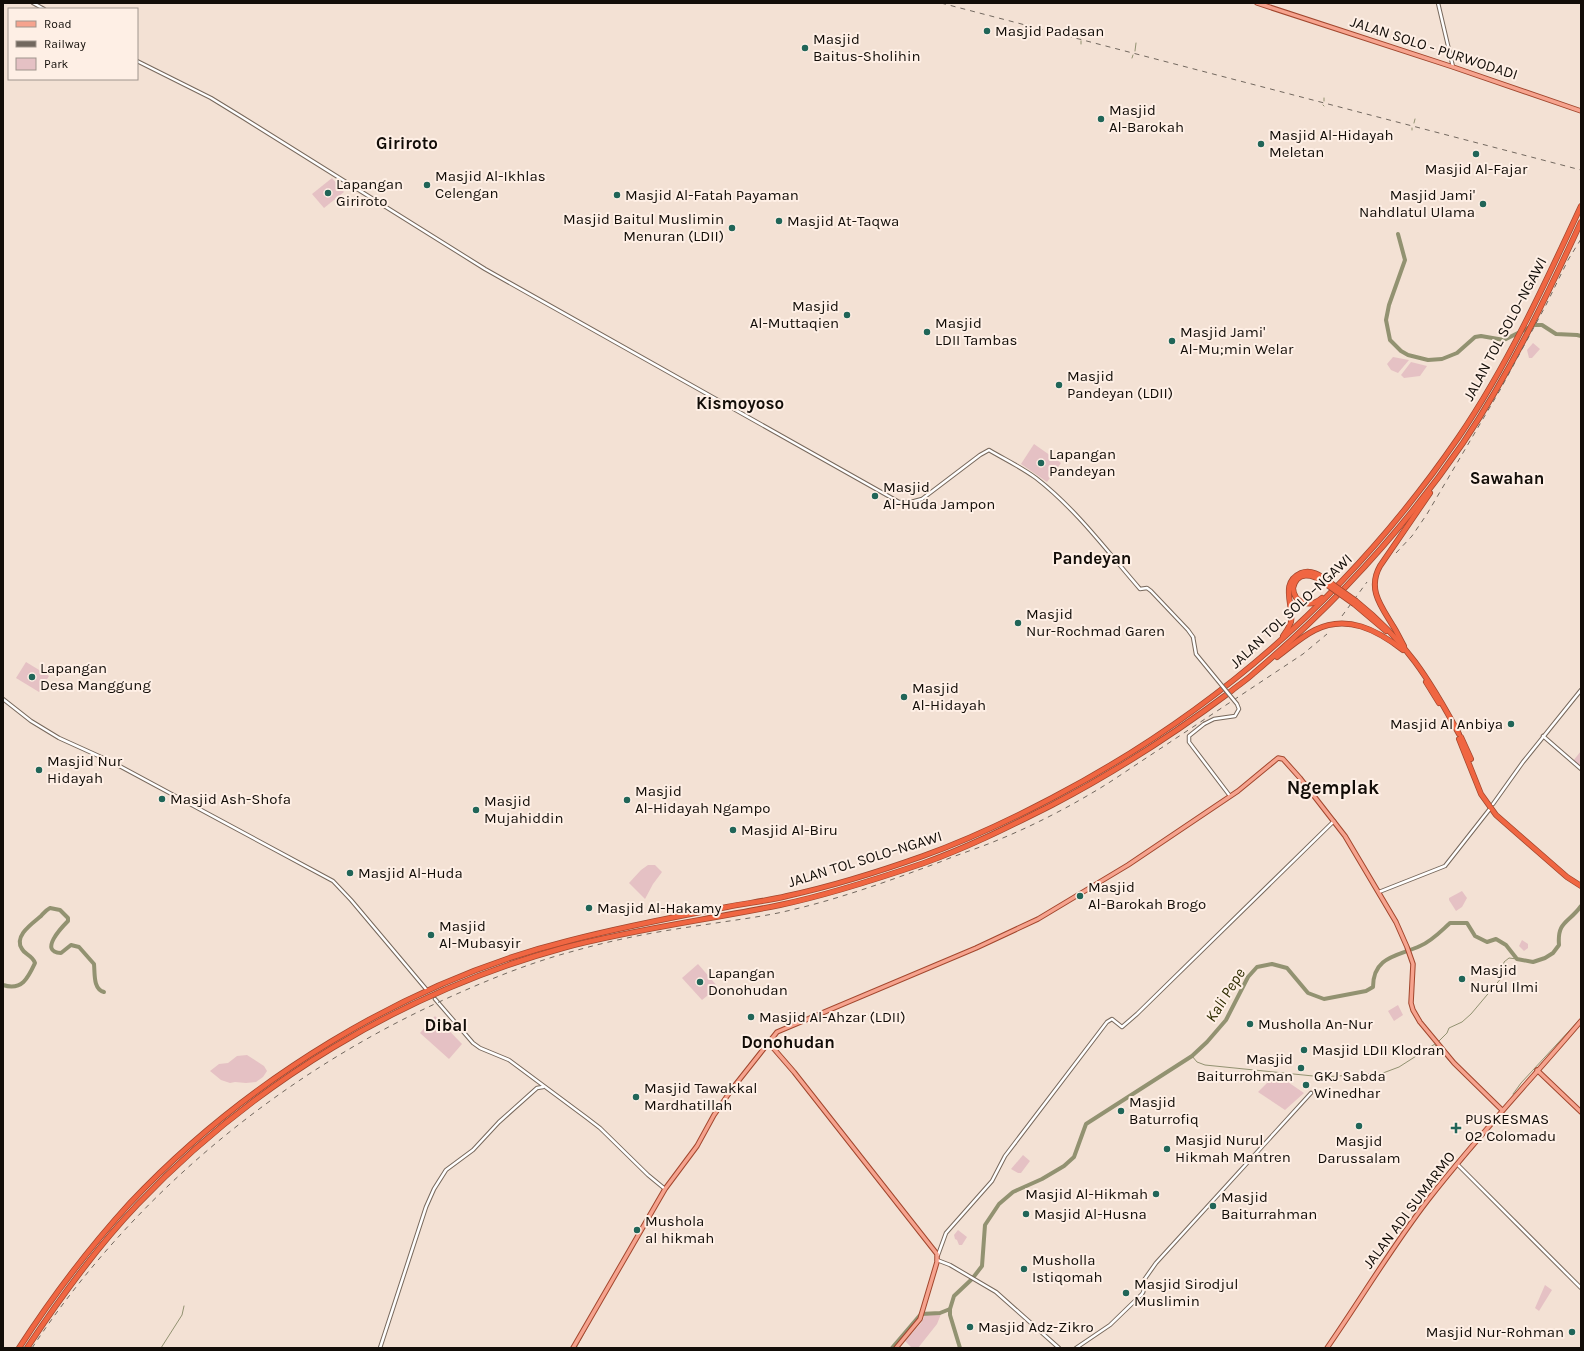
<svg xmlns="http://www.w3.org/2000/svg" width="1584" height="1351" viewBox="0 0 1584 1351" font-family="Karla,sans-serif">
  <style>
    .green { fill: #e5c1c4 }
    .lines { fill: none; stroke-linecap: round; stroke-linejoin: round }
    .stream { stroke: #929271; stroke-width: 1 }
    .river { stroke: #929271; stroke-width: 4 }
    .minor-casing { stroke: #77685c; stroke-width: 4.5 }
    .major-casing { stroke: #a2472e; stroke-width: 5.5 }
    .highway-casing { stroke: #a2472e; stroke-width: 6 }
    .minor { stroke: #fff; stroke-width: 2.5 }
    .major { stroke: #f6a38e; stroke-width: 3.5 }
    .highway { stroke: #f06642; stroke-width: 4.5 }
    .rail { stroke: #72685f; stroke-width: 1; stroke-dasharray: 5 5; stroke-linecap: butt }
    .minor-bridge-casing { stroke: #77685c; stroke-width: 4.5; stroke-linecap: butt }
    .highway-bridge-casing { stroke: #a2472e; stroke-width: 6; stroke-linecap: butt }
    .minor-bridge { stroke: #fff; stroke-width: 2.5 }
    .highway-bridge { stroke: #f06642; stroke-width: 4.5 }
    .poi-dot { fill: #206558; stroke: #feefe5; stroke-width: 1.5 }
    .labels { text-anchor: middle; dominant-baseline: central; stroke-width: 4; stroke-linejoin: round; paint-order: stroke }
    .poi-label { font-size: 15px; fill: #120d08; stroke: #feefe5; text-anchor: start }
    .street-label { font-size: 15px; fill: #120d08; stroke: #feefe5 }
    .water-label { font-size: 16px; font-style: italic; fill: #2f2c01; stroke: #feefe5 }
    .quarter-label { font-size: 17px; font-weight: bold; fill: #120d08; stroke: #feefe5 }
    .district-label { font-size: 19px; font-weight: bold; fill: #120d08; stroke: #feefe5 }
  </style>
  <rect width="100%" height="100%" fill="#f3e1d4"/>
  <g class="green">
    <polygon points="332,178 344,192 324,208 312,194"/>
    <polygon points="1533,343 1540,349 1532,358 1529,358 1527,350"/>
    <polygon points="1393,357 1409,360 1398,373 1391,370 1387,364"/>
    <polygon points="1411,362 1427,366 1420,376 1404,378 1401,375"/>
    <polygon points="1034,444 1061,463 1047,482 1021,464"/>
    <polygon points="26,662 49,676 39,692 16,678"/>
    <polygon points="1581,751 1581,767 1573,761"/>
    <polygon points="648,865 655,865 662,872 653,884 645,899 629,883 641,870"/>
    <polygon points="1462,891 1467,898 1462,907 1456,911 1449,900 1449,898"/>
    <polygon points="1522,940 1528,944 1528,948 1524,951 1519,946"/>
    <polygon points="698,964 718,987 702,1000 682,978"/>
    <polygon points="1398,1005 1403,1015 1394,1021 1388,1011"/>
    <polygon points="435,1016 462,1044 449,1059 420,1033"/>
    <polygon points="247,1055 264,1066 267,1071 263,1077 256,1082 246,1083 235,1082 230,1083 221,1080 210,1071 219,1064 228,1063 237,1056"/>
    <polygon points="1275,1075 1279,1076 1304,1093 1285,1110 1258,1092"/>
    <polygon points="1023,1155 1030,1161 1021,1173 1018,1173 1011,1169"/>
    <polygon points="958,1230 967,1237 962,1245 959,1245 957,1240 955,1239 954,1235"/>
    <polygon points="1545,1285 1552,1290 1539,1311 1535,1308"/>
    <polygon points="941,1314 937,1324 918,1348 912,1348 905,1341 921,1323 925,1315"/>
  </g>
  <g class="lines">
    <g class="stream">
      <polyline points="1083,36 1083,35"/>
      <polyline points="1081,44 1081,41"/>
      <polyline points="1135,51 1136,43"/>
      <polyline points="1132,58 1133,55"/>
      <polyline points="1324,101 1324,98"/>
      <polyline points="1323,105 1324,106"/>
      <polyline points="1414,123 1415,119"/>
      <polyline points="1412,130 1412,128"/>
      <polyline points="1438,1042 1447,1033 1449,1028 1462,1022 1471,1014 1503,976 1504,962 1509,958 1517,959"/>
      <polyline points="1435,1045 1454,1066 1479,1089"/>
      <polyline points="1192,1056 1197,1062 1205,1065 1323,1077 1383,1073 1399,1067 1435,1044"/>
      <polyline points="1513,1094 1521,1083 1581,1018"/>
      <polyline points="161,1348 182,1315 184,1306"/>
      <polyline points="576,1348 589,1324"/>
    </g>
    <g class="river">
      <polyline points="1398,234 1405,260 1389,305 1386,320 1390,340 1401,351 1408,355 1428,360 1442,359 1457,353 1475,337 1481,336 1504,340 1534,325 1542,325 1556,334 1577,335 1581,336"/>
      <path d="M3,985c19,6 25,-7 32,-22 -3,-8 -10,-8 -13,-14 -9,-13 11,-26 19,-33 3,-3 5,-6 9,-8l10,2 8,8v3c-6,6 -30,31 -7,32l10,-8 8,2 15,17c1,10 -1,25 10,28"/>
      <polyline points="892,1348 921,1314 940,1313 950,1309"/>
      <path d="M960,1348l-10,-33v-6l4,-13 18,-17 10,-13 3,-41 14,-21 14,-12 29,-13 22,-13 10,-9 12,-33 106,-68 15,-14 19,-22 22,-43 9,-10 15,-3 15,4 21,25 16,6 42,-8 7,-4c0,-31 25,-31 47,-41 12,-5 21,-15 30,-23h17l8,13 12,6 9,-3 10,6 11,14 16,3 12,-4 8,-5 6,-8c-2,-24 10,-22 22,-39"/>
    </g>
    <g class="minor-casing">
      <g id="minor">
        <polyline points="33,3 44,9"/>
        <polyline points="1438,3 1453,67"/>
        <path d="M137,61l74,37 31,19 243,152 414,233h12l11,-3 58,-44 9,-5c15,9 32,17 47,28 40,31 71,73 104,111l7,-1 4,3 37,39 5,7"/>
        <polyline points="3,699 31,721 59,738 112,762 333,881 351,900 426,989"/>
        <polyline points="1204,724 1189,736 1189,742 1230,796"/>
        <polyline points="1543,736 1581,769"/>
        <polyline points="1493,804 1523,762 1581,690"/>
        <polyline points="1379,892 1445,866 1489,810"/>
        <polyline points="435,999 473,1043 480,1048 509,1060 587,1118 600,1128 648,1175 665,1189"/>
        <polyline points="1457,1164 1581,1288"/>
        <polyline points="938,1255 946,1233 992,1181 1005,1156 1107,1022 1112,1019 1122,1027 1137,1014 1334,821"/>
        <polyline points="937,1260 950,1265 996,1292 1059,1348"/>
        <polyline points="380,1348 426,1207 434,1189 446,1170 473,1150 499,1122 537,1088 543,1087"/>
        <path d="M1076,1348l34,-23 32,-31c4,-4 0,-9 2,-14l12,-17 155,-170"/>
      </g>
    </g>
    <g class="major-casing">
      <g id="major">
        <polyline points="1257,3 1453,67 1581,111"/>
        <polyline points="768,1042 794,1072 937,1254 937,1262 920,1319 896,1348"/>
        <polyline points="1537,1070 1581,1112"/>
        <polyline points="573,1348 665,1189 697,1146 714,1115 732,1089 777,1032 976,948 1038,919 1128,865 1238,791 1278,758 1283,759 1300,778 1345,836 1396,922 1407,947 1413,964 1411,1003 1413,1010 1420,1022 1454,1063 1502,1110"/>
        <path d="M1327,1348c34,-49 64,-100 101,-148 48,-62 102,-119 153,-179"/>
      </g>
    </g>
    <g class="highway-casing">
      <g id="highway">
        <path d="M1322,598c-11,10 -28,6 -29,-10 4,-17 19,-14 30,-6"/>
        <path d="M1356,601c49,39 74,79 103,133"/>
        <polyline points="1354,604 1386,631"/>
        <path d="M1283,636c3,-4 6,-9 8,-14 3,-17 -12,-39 10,-49 10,-4 19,2 27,8"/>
        <path d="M1404,646c-4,-7 -7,-14 -11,-20 -12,-20 -26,-37 -13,-60l50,-73"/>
        <path d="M1277,657c12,-9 24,-20 38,-27 32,-16 62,0 88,20"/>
        <polyline points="1426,682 1439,703"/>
        <polyline points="1461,737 1471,759"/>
        <polyline points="1459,739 1481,794 1496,815 1567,877 1581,886"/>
        <path d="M19,1348c33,-51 70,-100 111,-145 114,-121 276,-222 438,-262 53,-14 106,-24 159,-34 20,-4 40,-6 60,-11 46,-10 91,-24 136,-40 45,-16 87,-36 129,-58 164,-86 301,-207 406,-360 49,-72 86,-152 123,-232"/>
        <path d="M27,1348c33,-50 69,-100 110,-143 115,-121 265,-213 426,-257 71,-19 144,-28 217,-43 48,-10 97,-26 144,-42 45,-16 86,-37 128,-58 63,-33 122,-71 178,-113 8,-7 17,-12 24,-19 79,-67 150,-144 209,-230 47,-70 83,-145 118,-221"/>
      </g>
    </g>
    <use href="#minor" class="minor"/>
    <use href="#major" class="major"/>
    <use href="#highway" class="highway"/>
    <g class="rail">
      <polyline points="941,3 1581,170"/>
      <polyline points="1396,553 1412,536 1427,514 1500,390 1546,305 1568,260 1581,239"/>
      <polyline points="1342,616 1367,582"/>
      <path d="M32,1348c102,-154 250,-276 418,-351 40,-18 82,-35 124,-46 42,-12 86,-20 129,-26 25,-4 50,-7 75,-12 56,-12 108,-31 162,-51 19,-8 39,-14 58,-22 39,-16 77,-36 112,-58l193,-128 24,-20"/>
    </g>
    <g class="minor-bridge-casing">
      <polyline id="minor-bridge" points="1193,637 1196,654 1237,704 1239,709 1235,716 1214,719 1204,724"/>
    </g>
    <g class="highway-bridge-casing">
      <g id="highway-bridge">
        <polyline points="1328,581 1356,601"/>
        <polyline points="1323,582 1354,604"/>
      </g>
    </g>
    <use href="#minor-bridge" class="minor-bridge"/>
    <use href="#highway-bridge" class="highway-bridge"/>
  </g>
  <g class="poi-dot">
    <circle cx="987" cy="31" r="4"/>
    <circle cx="805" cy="48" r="4"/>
    <circle cx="1101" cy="119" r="4"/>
    <circle cx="1261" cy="144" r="4"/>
    <circle cx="1476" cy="154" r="4"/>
    <circle cx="427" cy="185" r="4"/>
    <circle cx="328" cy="193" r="4"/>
    <circle cx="617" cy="195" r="4"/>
    <circle cx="1483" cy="204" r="4"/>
    <circle cx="779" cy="221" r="4"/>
    <circle cx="732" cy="228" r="4"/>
    <circle cx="847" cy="315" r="4"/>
    <circle cx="927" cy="332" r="4"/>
    <circle cx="1172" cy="341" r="4"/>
    <circle cx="1059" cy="385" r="4"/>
    <circle cx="1041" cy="463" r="4"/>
    <circle cx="875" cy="496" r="4"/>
    <circle cx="1018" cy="623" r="4"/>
    <circle cx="32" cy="677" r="4"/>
    <circle cx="904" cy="697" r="4"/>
    <circle cx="1511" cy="724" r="4"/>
    <circle cx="39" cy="770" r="4"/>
    <circle cx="162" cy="799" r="4"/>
    <circle cx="627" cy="800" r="4"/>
    <circle cx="476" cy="810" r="4"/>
    <circle cx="733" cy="830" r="4"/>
    <circle cx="350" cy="873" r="4"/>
    <circle cx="1080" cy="896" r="4"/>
    <circle cx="589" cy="908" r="4"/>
    <circle cx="431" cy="935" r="4"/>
    <circle cx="1462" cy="979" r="4"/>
    <circle cx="700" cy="982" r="4"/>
    <circle cx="751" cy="1017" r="4"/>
    <circle cx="1250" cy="1024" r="4"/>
    <circle cx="1304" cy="1050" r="4"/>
    <circle cx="1301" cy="1068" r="4"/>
    <circle cx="1306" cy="1085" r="4"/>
    <circle cx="636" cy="1097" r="4"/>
    <circle cx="1121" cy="1111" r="4"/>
    <circle cx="1359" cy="1126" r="4"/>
    <path d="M1454 1122h4v4h4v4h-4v4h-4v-4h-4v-4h4z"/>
    <circle cx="1167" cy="1149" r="4"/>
    <circle cx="1156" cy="1194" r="4"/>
    <circle cx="1213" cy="1206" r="4"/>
    <circle cx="1026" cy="1214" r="4"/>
    <circle cx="637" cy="1230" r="4"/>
    <circle cx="1024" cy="1269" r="4"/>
    <circle cx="1126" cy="1293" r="4"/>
    <circle cx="970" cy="1327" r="4"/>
    <circle cx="1572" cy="1332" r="4"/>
  </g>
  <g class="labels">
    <g class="poi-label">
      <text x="995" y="31">Masjid Padasan</text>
      <text x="813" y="39">Masjid<tspan x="813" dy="17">Baitus-Sholihin</tspan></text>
      <text x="1109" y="110">Masjid<tspan x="1109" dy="17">Al-Barokah</tspan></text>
      <text x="1269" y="135">Masjid Al-Hidayah<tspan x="1269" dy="17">Meletan</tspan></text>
      <text x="1476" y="169" text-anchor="middle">Masjid Al-Fajar</text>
      <text x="435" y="176">Masjid Al-Ikhlas<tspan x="435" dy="17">Celengan</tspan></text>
      <text x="336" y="184">Lapangan<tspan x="336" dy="17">Giriroto</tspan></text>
      <text x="625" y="195">Masjid Al-Fatah Payaman</text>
      <text x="1475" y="195" text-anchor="end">Masjid Jami'<tspan x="1475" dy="17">Nahdlatul Ulama</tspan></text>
      <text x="724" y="219" text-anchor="end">Masjid Baitul Muslimin<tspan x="724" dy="17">Menuran (LDII)</tspan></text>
      <text x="787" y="221">Masjid At-Taqwa</text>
      <text x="839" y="306" text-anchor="end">Masjid<tspan x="839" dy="17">Al-Muttaqien</tspan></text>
      <text x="935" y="323">Masjid<tspan x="935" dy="17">LDII Tambas</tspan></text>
      <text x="1180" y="332">Masjid Jami'<tspan x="1180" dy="17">Al-Mu;min Welar</tspan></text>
      <text x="1067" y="376">Masjid<tspan x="1067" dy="17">Pandeyan (LDII)</tspan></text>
      <text x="1049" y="454">Lapangan<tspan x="1049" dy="17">Pandeyan</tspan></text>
      <text x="883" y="487">Masjid<tspan x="883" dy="17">Al-Huda Jampon</tspan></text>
      <text x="1026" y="614">Masjid<tspan x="1026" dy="17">Nur-Rochmad Garen</tspan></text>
      <text x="40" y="668">Lapangan<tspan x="40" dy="17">Desa Manggung</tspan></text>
      <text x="912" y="688">Masjid<tspan x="912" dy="17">Al-Hidayah</tspan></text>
      <text x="1503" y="724" text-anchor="end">Masjid Al Anbiya</text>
      <text x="47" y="761">Masjid Nur<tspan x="47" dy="17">Hidayah</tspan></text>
      <text x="635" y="791">Masjid<tspan x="635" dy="17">Al-Hidayah Ngampo</tspan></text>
      <text x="170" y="799">Masjid Ash-Shofa</text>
      <text x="484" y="801">Masjid<tspan x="484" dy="17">Mujahiddin</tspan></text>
      <text x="741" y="830">Masjid Al-Biru</text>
      <text x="358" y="873">Masjid Al-Huda</text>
      <text x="1088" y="887">Masjid<tspan x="1088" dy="17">Al-Barokah Brogo</tspan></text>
      <text x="597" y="908">Masjid Al-Hakamy</text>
      <text x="439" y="926">Masjid<tspan x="439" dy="17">Al-Mubasyir</tspan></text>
      <text x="1470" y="970">Masjid<tspan x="1470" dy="17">Nurul Ilmi</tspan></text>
      <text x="708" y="973">Lapangan<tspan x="708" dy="17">Donohudan</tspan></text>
      <text x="759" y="1017">Masjid Al-Ahzar (LDII)</text>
      <text x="1258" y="1024">Musholla An-Nur</text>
      <text x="1312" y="1050">Masjid LDII Klodran</text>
      <text x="1293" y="1059" text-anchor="end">Masjid<tspan x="1293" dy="17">Baiturrohman</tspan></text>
      <text x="1314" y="1076">GKJ Sabda<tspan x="1314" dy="17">Winedhar</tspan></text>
      <text x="644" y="1088">Masjid Tawakkal<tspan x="644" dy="17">Mardhatillah</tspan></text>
      <text x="1129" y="1102">Masjid<tspan x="1129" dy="17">Baturrofiq</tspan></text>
      <text x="1465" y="1119">PUSKESMAS<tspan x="1465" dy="17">02 Colomadu</tspan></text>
      <text x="1175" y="1140">Masjid Nurul<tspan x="1175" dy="17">Hikmah Mantren</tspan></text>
      <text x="1359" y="1141" text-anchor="middle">Masjid<tspan x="1359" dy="17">Darussalam</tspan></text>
      <text x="1148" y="1194" text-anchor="end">Masjid Al-Hikmah</text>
      <text x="1221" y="1197">Masjid<tspan x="1221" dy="17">Baiturrahman</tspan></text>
      <text x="1034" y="1214">Masjid Al-Husna</text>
      <text x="645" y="1221">Mushola<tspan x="645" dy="17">al hikmah</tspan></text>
      <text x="1032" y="1260">Musholla<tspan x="1032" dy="17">Istiqomah</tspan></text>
      <text x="1134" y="1284">Masjid Sirodjul<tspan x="1134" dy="17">Muslimin</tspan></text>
      <text x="978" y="1327">Masjid Adz-Zikro</text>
      <text x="1564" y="1332" text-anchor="end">Masjid Nur-Rohman</text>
    </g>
    <g class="street-label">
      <text transform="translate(1434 48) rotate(18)">JALAN SOLO - PURWODADI</text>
      <text transform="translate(1505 329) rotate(-62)">JALAN TOL SOLO–NGAWI</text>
      <text transform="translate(1291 611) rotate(-43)">JALAN TOL SOLO–NGAWI</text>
      <text transform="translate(865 859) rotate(-17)">JALAN TOL SOLO–NGAWI</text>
      <text transform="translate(1409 1210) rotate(-53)">JALAN ADI SUMARMO</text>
    </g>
    <g class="water-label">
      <text transform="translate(1225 995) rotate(-58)">Kali Pepe</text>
    </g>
    <g class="quarter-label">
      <text x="407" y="143">Giriroto</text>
      <text x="740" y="403">Kismoyoso</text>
      <text x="1507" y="478">Sawahan</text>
      <text x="1092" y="558">Pandeyan</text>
      <text x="446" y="1025">Dibal</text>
      <text x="788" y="1042">Donohudan</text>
    </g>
    <g class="district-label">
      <text x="1333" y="788">Ngemplak</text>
    </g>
  </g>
  <rect width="1584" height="1351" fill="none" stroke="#120d08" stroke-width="8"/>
  <rect x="8" y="8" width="130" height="72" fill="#feefe5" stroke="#a0958d"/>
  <rect x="16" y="21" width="20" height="6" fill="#f6a38e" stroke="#a0958d"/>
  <text x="44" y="28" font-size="12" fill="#120d08">Road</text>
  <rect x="16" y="41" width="20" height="6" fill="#72685f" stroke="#a0958d"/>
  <text x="44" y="48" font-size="12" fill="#120d08">Railway</text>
  <rect x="16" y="58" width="20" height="12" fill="#e5c1c4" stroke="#a0958d"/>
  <text x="44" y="68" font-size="12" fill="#120d08">Park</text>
</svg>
